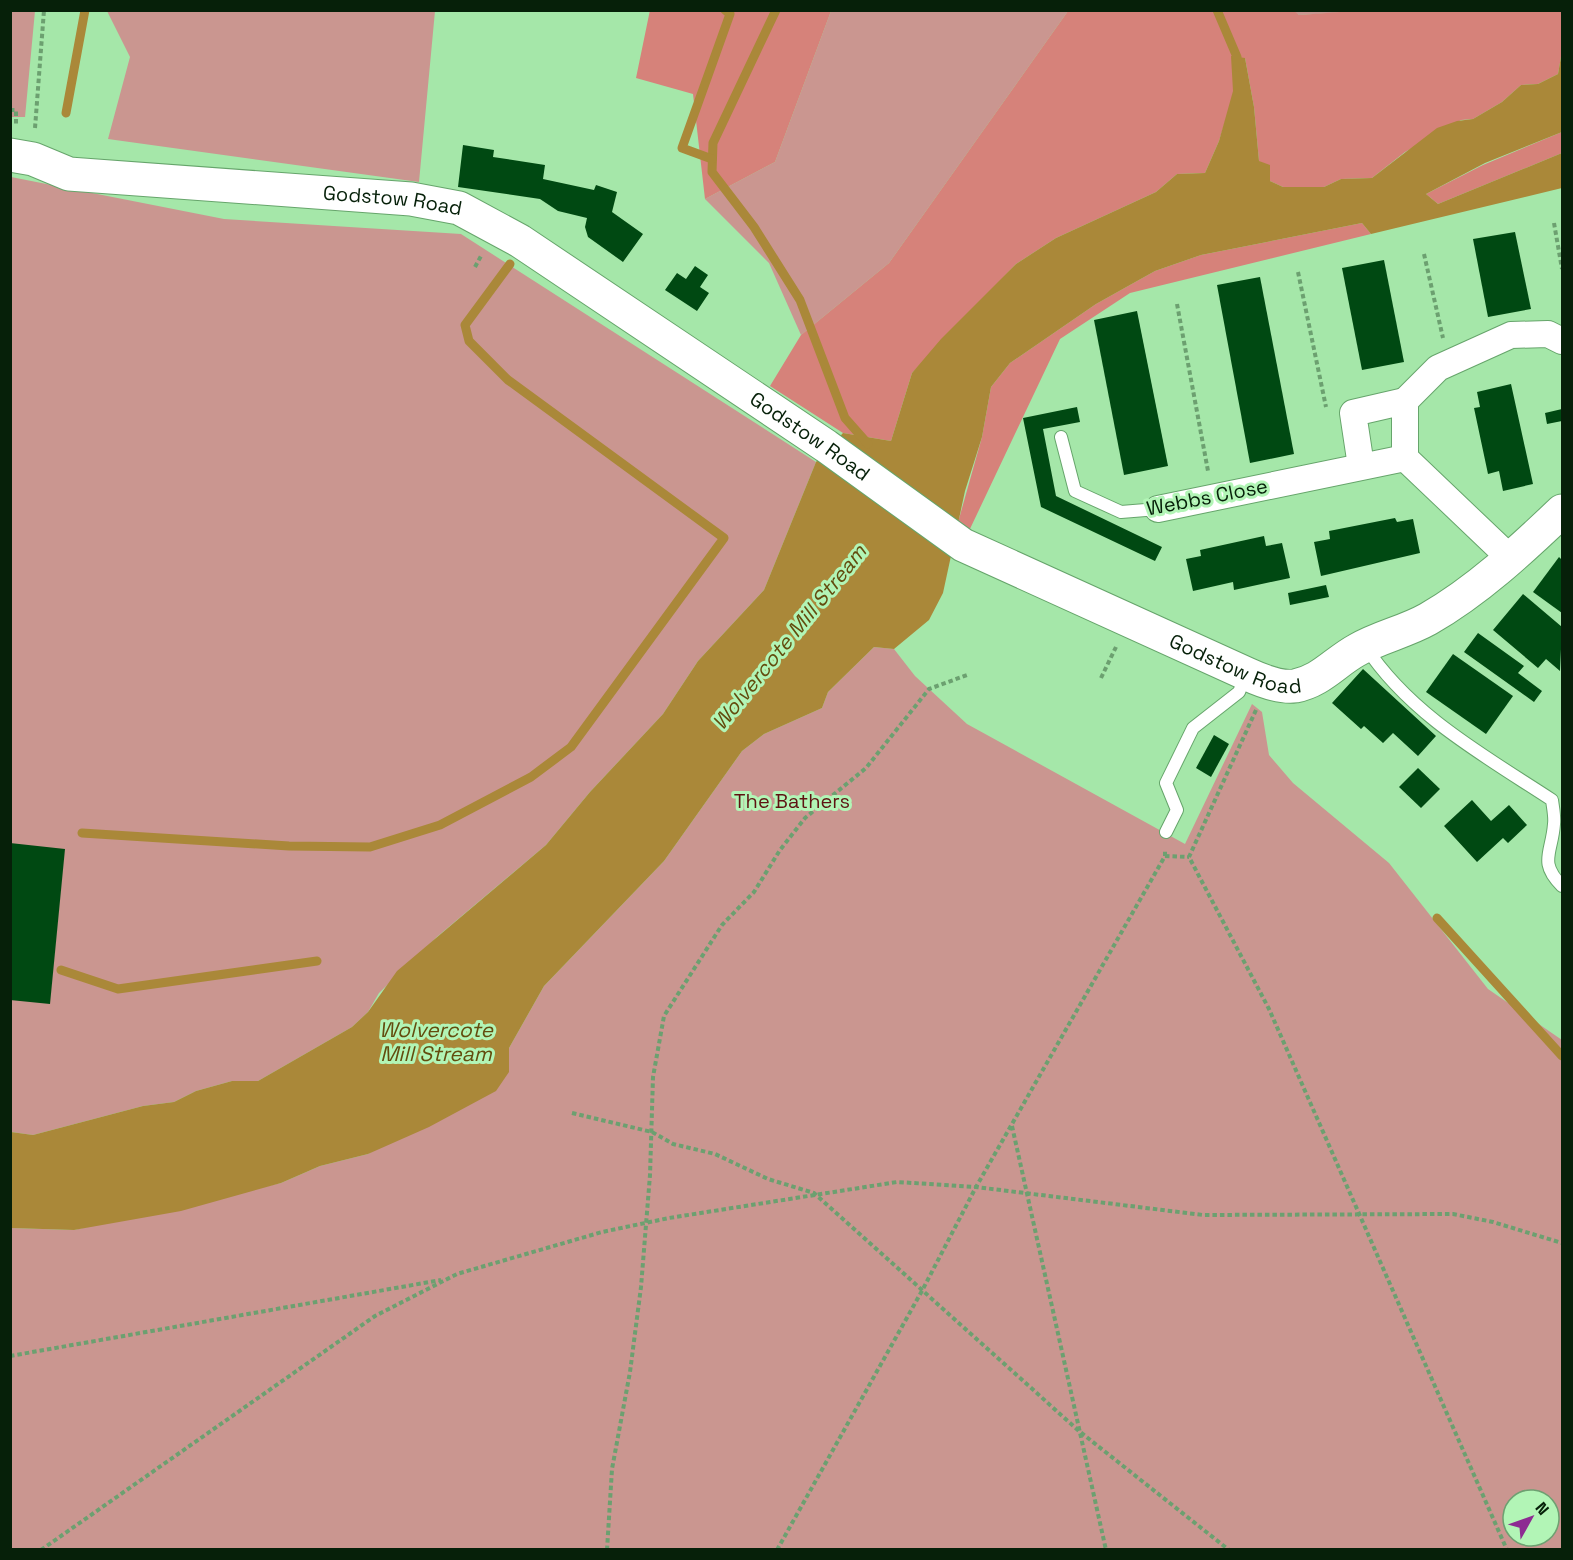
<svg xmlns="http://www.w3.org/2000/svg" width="1573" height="1560" viewBox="0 0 1573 1560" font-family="'Space Grotesk',sans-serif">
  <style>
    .green { fill: #ca9690; fill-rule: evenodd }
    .forest { fill: #d6827a }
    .water { fill: #aa8839 }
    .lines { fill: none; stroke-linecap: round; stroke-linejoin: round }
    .stream { stroke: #aa8839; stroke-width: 9 }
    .building { fill: #004912 }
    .lane-casing { stroke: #66a56b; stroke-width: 14 }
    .street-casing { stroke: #66a56b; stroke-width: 28 }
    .secondary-casing { stroke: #66a56b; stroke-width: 35 }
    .path { stroke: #6ca070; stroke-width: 4; stroke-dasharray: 4.5 3; stroke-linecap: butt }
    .lane { stroke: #fff; stroke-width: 12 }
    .street { stroke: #fff; stroke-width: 26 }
    .secondary { stroke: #fff; stroke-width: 33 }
    .labels { text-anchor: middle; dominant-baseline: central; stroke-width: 6; stroke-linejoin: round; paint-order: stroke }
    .street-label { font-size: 20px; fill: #062009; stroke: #b2f5b6 }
    .park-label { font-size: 20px; fill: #5e1212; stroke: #b2f5b6 }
    .water-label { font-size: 21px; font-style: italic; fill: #634c0e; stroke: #b2f5b6 }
  </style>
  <rect width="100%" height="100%" fill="#a5e7a9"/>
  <g class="green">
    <polygon points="10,11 35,11 25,117 11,117"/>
    <polygon points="107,11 435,11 419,182 108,139 130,57"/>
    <polygon points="831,11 1068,11 889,263 801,335 769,263 705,199 775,162"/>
    <polygon points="1293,11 1367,11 1299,15"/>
    <polygon points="11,177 224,219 461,234 816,462 764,590 698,661 663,714 590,792 546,845 438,936 379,993 368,1012 352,1027 258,1081 232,1081 196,1091 174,1102 143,1106 33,1135 11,1132"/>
    <path d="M874,647l20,2 21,27 52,48 218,120 67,-140 10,8 7,43 24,28 96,80 99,126 74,51v509l-1551,1v-322l63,2 207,-47 39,-17 48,-12 141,-83v-23l35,-62 120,-125 78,-110 22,-17 58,-26 6,-16zM1513,1500h36v36h-36z"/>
  </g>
  <g class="forest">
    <polygon points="650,10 831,11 775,162 705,199 693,94 636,78"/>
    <polygon points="1293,10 1299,15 1367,10 1562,11 1562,51 1558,74 1538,84 1521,85 1502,102 1473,119 1461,120 1405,152 1372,178 1341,179 1324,187 1283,187 1270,181 1259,161 1254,107 1245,58 1219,141 1205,173 1177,174 1156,192 1056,238 1016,264 912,373 891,441 843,433 770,386 801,335 889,263 1068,11"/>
    <polygon points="1562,132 1562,153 1438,204 1426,194 1483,165"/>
    <polygon points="1362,223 1371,234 1130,293 1060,339 969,531 957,526 982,437 991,387 1010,363 1096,304 1155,271 1201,255"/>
  </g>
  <polygon class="water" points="1562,51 1562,132 1485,163 1426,194 1438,204 1562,153 1562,188 1371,234 1362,223 1201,255 1155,271 1096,304 1010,363 991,387 982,437 965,491 943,593 929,620 894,649 874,647 828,692 822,708 764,734 742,751 664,861 544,986 509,1048 509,1072 496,1091 429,1127 368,1154 320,1166 281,1183 181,1211 74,1230 11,1228 11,1132 33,1135 143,1106 174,1102 196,1091 232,1081 258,1081 352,1027 368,1012 397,971 546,845 590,792 663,714 698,661 764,590 816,462 843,433 891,441 912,373 941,339 1016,264 1056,238 1156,192 1177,174 1205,173 1219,141 1233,91 1231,56 1245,58 1254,107 1259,161 1270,165 1270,181 1283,187 1324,187 1341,179 1372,178 1437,128 1457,121 1473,119 1502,102 1521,85 1538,84 1558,74"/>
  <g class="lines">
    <g class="stream">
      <polyline points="776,10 713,143 712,172 754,227 800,300 845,418 868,444"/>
      <polyline points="1217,10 1237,57 1238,67"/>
      <polyline points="66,113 85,10"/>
      <polyline points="712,159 682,148 730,14 725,10"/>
      <polyline points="82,833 289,846 370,847 440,825 531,777 571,747 724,538 508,380 469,341 465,325 510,264"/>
      <polyline points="1437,918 1562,1056"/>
      <polyline points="61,970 118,989 317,961"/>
    </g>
  </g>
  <g class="building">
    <polygon points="463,145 494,150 493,157 545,165 543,179 594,190 596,185 617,192 612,212 643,234 623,262 588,237 585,227 587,218 558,211 540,199 458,187"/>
    <polygon points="1515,232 1531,309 1488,317 1473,239"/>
    <polygon points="1384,260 1404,362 1362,370 1342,268"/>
    <polygon points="695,266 708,275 700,287 709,293 697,311 665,290 677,273 686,279"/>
    <polygon points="1260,277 1294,454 1250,463 1217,285"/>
    <polygon points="1137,311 1168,466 1124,475 1094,320"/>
    <polygon points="1511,384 1533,484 1503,491 1499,471 1488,474 1474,408 1480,407 1477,392"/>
    <polygon points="1077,407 1080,422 1043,429 1056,496 1162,547 1155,561 1041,507 1023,418"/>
    <polygon points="1562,409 1562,421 1547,424 1545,413"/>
    <polygon points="1395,518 1397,522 1413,519 1420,553 1321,576 1314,542 1330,539 1329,531"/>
    <polygon points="1264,536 1266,546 1282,543 1290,578 1234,590 1233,582 1193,591 1186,559 1201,556 1200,550"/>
    <polygon points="1559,557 1562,560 1562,613 1533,592"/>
    <polygon points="1326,585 1329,597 1290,605 1288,593"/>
    <polygon points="1523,594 1562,627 1560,671 1546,659 1538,668 1493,630"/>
    <polygon points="1478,633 1524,666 1518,673 1542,691 1534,702 1464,652"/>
    <polygon points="1453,654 1513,696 1486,734 1426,692"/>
    <polygon points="1363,669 1436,736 1418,756 1393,733 1383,743 1364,726 1361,729 1332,703"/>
    <polygon points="1214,735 1229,744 1211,777 1196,768"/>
    <polygon points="1418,768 1440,789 1421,808 1399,787"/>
    <polygon points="1472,800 1491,821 1509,805 1527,825 1508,843 1503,838 1477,862 1444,826"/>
    <polygon points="10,843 65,849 50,1004 10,1000"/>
  </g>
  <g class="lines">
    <g class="lane-casing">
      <g id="lane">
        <polyline points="1061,437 1075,491 1121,512 1158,509"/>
        <path d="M1365,646c45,69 120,110 187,154 1,8 3,17 2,24 -2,29 -16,38 8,62"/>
        <polyline points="1166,832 1177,810 1166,783 1193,728 1239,692 1246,675"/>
      </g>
    </g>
    <g class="street-casing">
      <g id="street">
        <polyline points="1361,466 1353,413 1405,401"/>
        <polyline points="1158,509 1405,458"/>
        <polyline points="1511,559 1405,458 1405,401 1438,368 1511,335 1548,334 1562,341"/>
      </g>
    </g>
    <g class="secondary-casing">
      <g id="secondary">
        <path id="s1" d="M10,155l23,4 36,15 342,25 48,9 61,33 306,205 137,99 284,129c13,6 34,14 48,12 26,-5 40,-24 62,-36 22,-13 48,-18 71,-31 49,-28 93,-69 134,-108"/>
      </g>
    </g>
    <g class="path">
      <polyline points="10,110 16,110 16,125"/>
      <polyline points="35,128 44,10"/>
      <polyline points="1554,223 1562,269"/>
      <polyline points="1424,254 1443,338"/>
      <polyline points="475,267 481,256"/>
      <polyline points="1298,272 1326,407"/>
      <polyline points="1177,304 1208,471"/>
      <polyline points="1101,678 1116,647"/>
      <polyline points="1256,710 1189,857 1269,1009 1507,1550"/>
      <polyline points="1165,856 1189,857"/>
      <polyline points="572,1113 652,1132 673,1144 715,1154 768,1179 814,1193 1079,1431 1229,1550"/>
      <polyline points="1012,1126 1106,1550"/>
      <polyline points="10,1356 441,1280"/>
      <polyline points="41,1550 375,1316 457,1274 602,1232 669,1218 897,1182 976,1187 1203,1215 1453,1214 1493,1222 1562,1243"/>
      <polyline points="607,1550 612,1469 630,1372 641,1287 650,1175 653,1077 664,1016 722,925 754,892 780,850 805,818 866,768 929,689 967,675"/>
      <polyline points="777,1550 923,1289 976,1187 1165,856 1165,851"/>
    </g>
    <use href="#lane" class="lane"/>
    <use href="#street" class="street"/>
    <use href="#secondary" class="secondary"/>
  </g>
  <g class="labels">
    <g class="street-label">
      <text stroke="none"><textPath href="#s1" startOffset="387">Godstow Road</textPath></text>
      <text stroke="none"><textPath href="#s1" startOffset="873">Godstow Road</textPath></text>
      <text transform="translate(1207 497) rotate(-11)">Webbs Close</text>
      <text stroke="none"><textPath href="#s1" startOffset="1359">Godstow Road</textPath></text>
    </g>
    <g class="park-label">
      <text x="792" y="801">The Bathers</text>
    </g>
    <g class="water-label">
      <text transform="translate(789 637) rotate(-51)">Wolvercote Mill Stream</text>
      <text x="436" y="1029">Wolvercote<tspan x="436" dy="24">Mill Stream</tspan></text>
    </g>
  </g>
  <rect width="1573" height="1560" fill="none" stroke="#062009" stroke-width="24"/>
  <g transform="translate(1531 1518) rotate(50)"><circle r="28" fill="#b2f5b6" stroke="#6da071" stroke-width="1.5"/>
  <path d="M0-4.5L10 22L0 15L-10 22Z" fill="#8d2b92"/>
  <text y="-9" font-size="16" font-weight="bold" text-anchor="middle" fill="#062009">N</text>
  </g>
</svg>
